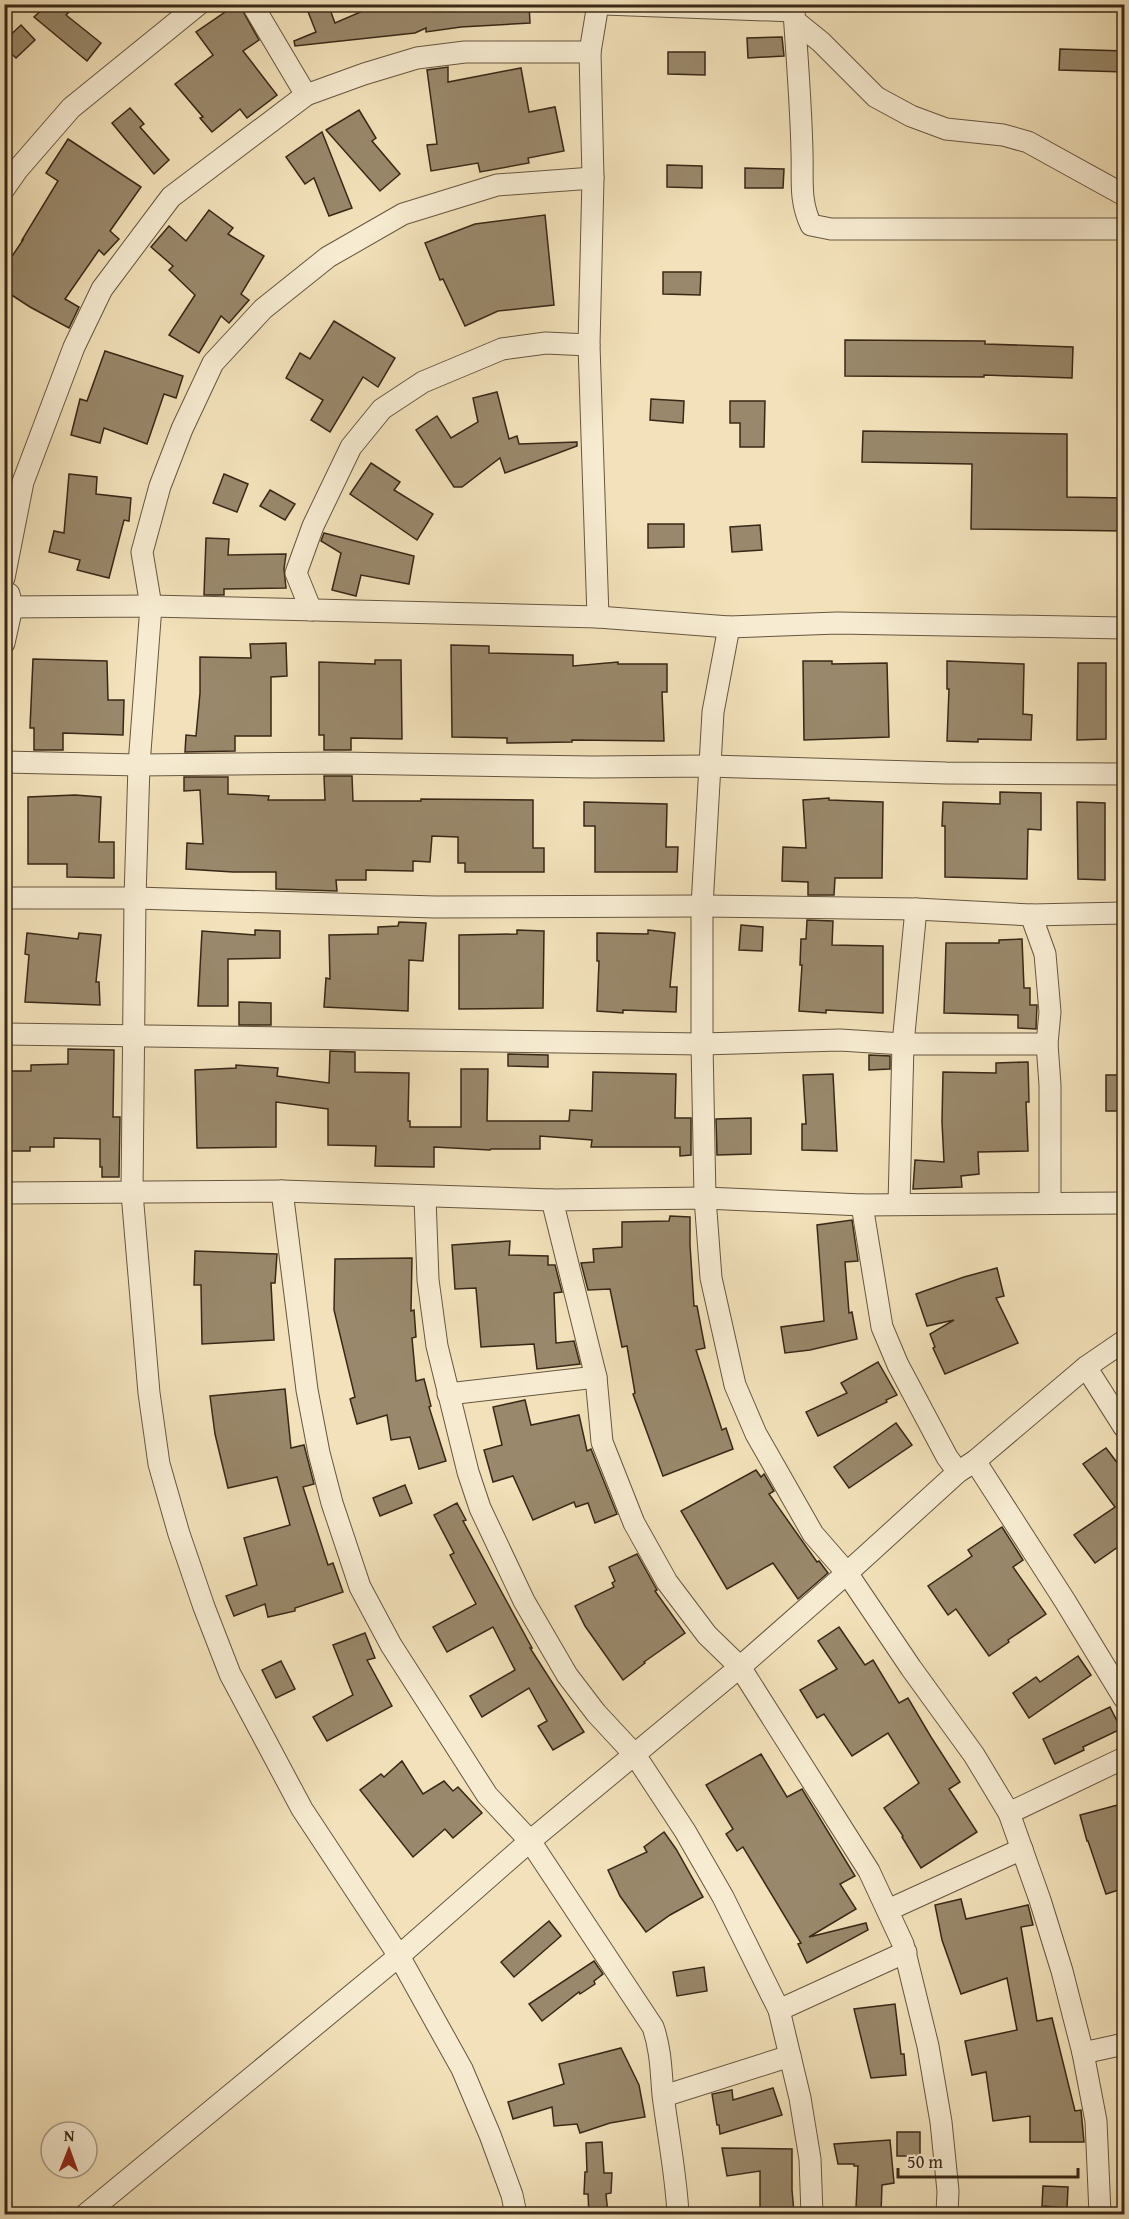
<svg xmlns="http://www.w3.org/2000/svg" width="1129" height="2219" viewBox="0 0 1129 2219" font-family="'Gentium Book Plus',serif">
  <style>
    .building { fill: #99886b; stroke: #382816; stroke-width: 1.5 }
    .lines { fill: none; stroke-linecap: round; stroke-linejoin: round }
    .minor-casing { stroke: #66563f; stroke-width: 23 }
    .minor { stroke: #f7ecd2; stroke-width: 21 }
  </style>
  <rect width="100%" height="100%" fill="#f2e1ba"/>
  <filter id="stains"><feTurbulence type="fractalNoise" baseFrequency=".00333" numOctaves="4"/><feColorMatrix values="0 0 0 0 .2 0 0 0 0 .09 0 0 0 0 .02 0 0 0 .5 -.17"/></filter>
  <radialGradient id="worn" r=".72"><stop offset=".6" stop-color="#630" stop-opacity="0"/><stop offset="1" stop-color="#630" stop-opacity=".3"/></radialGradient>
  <g class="building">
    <polygon points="48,4 77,4 66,15 101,43 87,61 34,17"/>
    <polygon points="237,4 240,6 259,40 243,51 277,95 247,118 240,109 212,132 200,118 203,117 175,84 213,55 196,32"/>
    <polygon points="305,4 328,4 335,23 379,4 529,4 530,23 461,27 426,32 426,28 415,33 295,46 294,41 316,32"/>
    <polygon points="21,25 35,40 16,58 4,47 4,41"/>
    <polygon points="782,37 784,56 748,58 747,38"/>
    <polygon points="1060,49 1125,51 1125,72 1059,70"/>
    <polygon points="668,52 705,52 705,75 668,74"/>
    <polygon points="448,67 448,82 521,68 529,112 555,107 564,151 528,158 529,163 480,172 478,163 431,171 427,145 437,144 427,70"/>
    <polygon points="130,108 144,124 140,127 169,160 154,174 112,123"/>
    <polygon points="359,110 376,138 372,141 400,174 380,191 326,130"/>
    <polygon points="322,132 352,208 329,216 314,178 305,184 286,157"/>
    <polygon points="68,139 141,187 110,231 119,239 104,255 99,250 65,299 79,307 69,328 30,307 4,290 4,268 23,240 22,240 58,181 46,173"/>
    <polygon points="667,165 702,166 702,188 667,187"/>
    <polygon points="745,168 784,169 783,188 745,188"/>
    <polygon points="209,210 233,228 228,234 264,256 241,294 249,300 229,323 221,316 199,353 169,335 195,295 169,270 173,266 151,247 169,226 186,241"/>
    <polygon points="545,215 554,305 498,311 465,326 443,279 440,280 425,243 475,224"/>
    <polygon points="663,272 701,272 700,295 663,294"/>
    <polygon points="334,321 395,358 378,387 363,377 330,432 311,420 323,400 286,378 300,353 310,359"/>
    <polygon points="845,340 985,341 985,344 1073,347 1072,378 984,375 984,377 845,376"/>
    <polygon points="105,351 183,376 176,398 164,394 147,444 104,428 100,443 71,435 80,399 87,401"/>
    <polygon points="497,392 509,439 517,436 519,444 577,442 577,446 505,473 500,458 462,487 454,487 416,430 437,416 451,438 478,422 473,398"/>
    <polygon points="651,399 684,401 683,423 650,420"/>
    <polygon points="730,401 765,401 764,447 740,447 740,423 730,423"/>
    <polygon points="863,431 1067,434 1067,497 1125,498 1125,531 971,529 972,464 862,462"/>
    <polygon points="371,463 400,482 394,490 433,514 417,540 350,494"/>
    <polygon points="69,474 97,477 96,494 131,498 129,521 124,520 109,578 77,570 80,560 49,552 54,531 64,533"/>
    <polygon points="224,474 248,484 237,512 213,503"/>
    <polygon points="270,490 295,504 285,520 260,506"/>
    <polygon points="648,524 684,524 684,547 648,548"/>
    <polygon points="760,525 762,550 732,552 730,527"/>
    <polygon points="324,533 414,556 409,584 361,575 356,596 332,590 341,553 321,541"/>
    <polygon points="206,538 229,539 228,555 286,554 284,569 286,588 224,589 224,595 204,595"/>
    <polygon points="286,643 287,676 271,677 271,736 235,736 235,751 185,752 186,735 196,736 200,693 200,657 251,658 250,644"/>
    <polygon points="451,645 489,646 489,653 573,655 573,666 618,662 618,664 667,664 667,692 662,692 664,741 572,740 572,742 507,743 507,738 452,737"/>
    <polygon points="33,659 107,661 108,700 124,700 123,735 63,733 63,750 34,750 34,728 30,728"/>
    <polygon points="375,660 401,660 402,739 351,738 351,750 324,750 324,735 319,735 319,662 375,664"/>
    <polygon points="803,661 832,661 832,664 887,663 889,737 804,740"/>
    <polygon points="947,661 1024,664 1023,714 1032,715 1031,740 978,739 978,742 947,741 949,689 947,689"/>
    <polygon points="1078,663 1106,663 1106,739 1077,740"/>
    <polygon points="324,776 352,776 353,801 421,801 421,799 533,800 533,848 544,848 544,872 465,872 465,863 458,863 458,837 432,836 430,862 413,861 413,871 366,870 366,880 336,880 337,891 276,889 276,872 233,872 186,869 187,843 203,844 200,790 184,791 184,777 228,777 228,794 269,796 268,800 325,800"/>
    <polygon points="1000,792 1041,793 1041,830 1028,829 1027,879 945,877 945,826 942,826 943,802 1000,804"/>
    <polygon points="75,795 101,797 99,842 114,842 114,878 67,877 67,864 28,864 28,797"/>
    <polygon points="829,798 829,800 883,802 882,878 835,878 834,895 808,895 808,882 782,881 783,847 806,848 803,800"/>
    <polygon points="584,802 667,804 666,847 678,847 677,872 595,872 595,826 584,826"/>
    <polygon points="1077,802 1105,803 1105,880 1078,879"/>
    <polygon points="807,920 833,921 832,945 883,946 883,1013 826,1010 826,1013 799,1011 802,965 800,965 801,939 806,939"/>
    <polygon points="399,922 426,923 423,961 409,960 408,1011 324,1007 326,978 330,979 329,935 378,934 378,927 398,926"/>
    <polygon points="741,925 763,927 762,951 739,950"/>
    <polygon points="255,930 280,931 280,958 228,959 228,1006 198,1006 202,931 255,935"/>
    <polygon points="517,930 544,931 543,1008 459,1009 459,935 517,934"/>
    <polygon points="648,930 675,933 670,987 677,987 676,1012 623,1010 623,1013 597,1011 599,961 597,961 597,933 648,934"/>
    <polygon points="27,933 78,939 79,933 101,935 96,982 99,982 100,1005 25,1002 29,955 25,954"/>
    <polygon points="1022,939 1024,988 1030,988 1030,1005 1037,1005 1036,1029 1018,1028 1018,1015 944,1013 946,943 999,943 999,940"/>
    <polygon points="239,1002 271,1003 271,1025 239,1025"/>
    <polygon points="68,1049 114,1050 113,1117 120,1117 119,1177 102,1177 102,1167 100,1167 100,1139 54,1138 54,1147 30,1147 30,1151 10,1151 9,1071 31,1071 31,1065 68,1064"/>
    <polygon points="330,1051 355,1052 355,1072 409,1073 408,1121 410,1121 410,1127 461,1127 461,1069 488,1069 487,1121 569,1121 570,1110 592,1111 593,1072 676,1074 675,1118 691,1118 691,1155 680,1156 680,1147 591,1147 592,1140 540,1136 540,1149 491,1149 490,1150 434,1147 434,1167 375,1166 376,1146 328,1145 328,1109 276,1102 276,1147 197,1148 195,1070 236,1068 236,1065 278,1068 277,1076 329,1083"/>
    <polygon points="508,1054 548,1055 548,1067 508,1066"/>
    <polygon points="869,1055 890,1056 890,1069 869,1070"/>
    <polygon points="1028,1062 1029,1102 1026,1102 1028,1151 978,1152 979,1174 961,1176 962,1187 913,1189 915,1160 944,1162 942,1122 943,1072 996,1073 996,1063"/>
    <polygon points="833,1074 837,1151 802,1150 802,1124 806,1124 803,1075"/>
    <rect x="1106" y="1075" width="19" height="36"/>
    <polygon points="751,1118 751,1154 717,1155 716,1119"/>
    <polygon points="670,1216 690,1217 690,1245 694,1306 697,1306 705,1348 696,1350 722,1430 726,1428 733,1449 663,1476 633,1394 635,1393 627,1346 622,1347 610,1289 588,1290 581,1263 594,1262 593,1249 622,1247 622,1222 669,1221"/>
    <polygon points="852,1220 858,1261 845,1262 849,1313 852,1312 857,1339 810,1350 785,1353 781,1327 824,1321 817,1225"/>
    <polygon points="510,1241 509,1255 548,1256 548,1265 555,1265 562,1292 554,1293 556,1343 574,1341 580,1364 537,1369 534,1344 481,1347 476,1288 455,1289 452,1245"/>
    <polygon points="195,1251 277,1254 275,1283 271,1283 274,1340 202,1344 201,1285 194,1285"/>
    <polygon points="412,1258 411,1311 414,1310 416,1337 412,1338 416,1381 424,1379 431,1406 429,1407 446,1461 419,1469 410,1437 391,1440 387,1415 357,1424 350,1399 355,1397 334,1310 335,1259"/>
    <polygon points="997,1268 1004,1296 996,1298 1018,1343 945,1374 933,1348 935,1347 930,1334 954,1320 927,1326 916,1294 964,1277"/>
    <polygon points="878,1362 897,1395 886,1400 887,1402 818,1436 806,1412 847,1393 841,1383"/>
    <polygon points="285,1389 291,1448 304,1445 314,1484 303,1487 328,1565 333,1563 343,1592 295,1608 295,1611 268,1617 265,1604 234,1616 226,1596 257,1585 244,1538 290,1525 277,1477 228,1488 215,1434 210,1396"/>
    <polygon points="525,1400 531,1425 579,1415 587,1451 591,1449 617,1514 595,1523 588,1503 576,1507 574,1502 533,1520 513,1476 493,1482 484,1450 502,1445 493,1407"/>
    <polygon points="896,1423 912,1445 849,1488 834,1467"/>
    <polygon points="1106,1448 1125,1473 1125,1542 1095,1563 1074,1535 1115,1507 1083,1464"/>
    <polygon points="756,1470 761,1477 764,1474 774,1491 769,1494 817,1562 819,1561 828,1573 798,1599 773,1563 727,1589 681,1511"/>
    <polygon points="405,1485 412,1503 380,1516 373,1498"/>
    <polygon points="457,1503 466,1520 463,1521 532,1648 530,1648 584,1732 553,1750 538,1726 547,1721 529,1688 482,1717 470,1696 515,1670 493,1627 447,1652 433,1627 476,1604 450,1555 454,1553 434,1515"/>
    <polygon points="1002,1527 1023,1560 1013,1567 1046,1614 1008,1640 1009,1642 989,1656 956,1609 948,1615 928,1586 972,1556 968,1550"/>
    <polygon points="637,1554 657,1590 655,1591 685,1633 644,1662 645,1663 623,1680 585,1626 575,1606 614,1587 612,1583 615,1581 609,1567"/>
    <polygon points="839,1627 865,1665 873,1660 899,1703 908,1698 931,1737 960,1782 949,1789 977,1832 921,1868 902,1837 903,1836 884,1808 919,1783 888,1733 852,1756 824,1714 817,1718 800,1690 837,1669 818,1641"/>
    <polygon points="365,1633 375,1658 367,1660 392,1706 327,1741 313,1717 353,1695 333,1645"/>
    <polygon points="1078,1656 1091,1675 1029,1718 1013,1693 1036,1677 1040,1682"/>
    <polygon points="281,1661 295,1689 276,1698 262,1670"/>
    <polygon points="1110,1707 1121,1729 1083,1747 1084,1750 1055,1764 1043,1739"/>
    <polygon points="761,1754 787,1797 802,1789 855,1876 840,1884 856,1909 809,1937 866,1923 868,1930 807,1963 798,1944 801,1943 743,1847 737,1851 726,1834 733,1829 706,1785"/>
    <polygon points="402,1761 423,1794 444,1781 453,1791 458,1787 482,1813 453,1838 445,1829 413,1857 360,1790 381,1774 384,1777"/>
    <polygon points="1125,1803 1125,1888 1106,1894 1088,1841 1087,1841 1080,1815"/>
    <polygon points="664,1832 676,1849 703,1897 670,1915 646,1932 620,1896 608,1870 647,1852 644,1847"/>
    <polygon points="961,1899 966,1919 1028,1905 1033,1925 1021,1927 1037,2021 1052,2018 1075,2111 1081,2110 1084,2142 1030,2142 1030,2116 993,2121 986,2072 972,2075 965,2041 1017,2030 1007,1978 961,1994 942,1940 935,1905"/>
    <polygon points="549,1921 561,1936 514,1977 501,1962"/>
    <polygon points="594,1961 603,1974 594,1981 595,1984 580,1994 579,1992 542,2021 529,2004"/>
    <polygon points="704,1967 707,1991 677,1996 673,1972"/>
    <polygon points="895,2004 901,2054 904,2054 906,2075 871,2078 854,2009"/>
    <polygon points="621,2048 639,2085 645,2117 610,2123 580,2133 577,2124 554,2126 552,2107 513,2119 508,2102 564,2084 559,2064"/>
    <polygon points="773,2088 782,2115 720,2134 719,2125 717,2125 712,2094 732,2090 733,2100"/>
    <rect x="897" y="2132" width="23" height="24"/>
    <polygon points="890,2140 894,2183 882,2185 881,2213 862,2212 862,2209 856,2208 858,2166 854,2166 854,2164 838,2164 834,2144"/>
    <polygon points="602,2142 604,2173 612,2173 611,2193 606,2194 608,2214 589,2214 588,2194 584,2194 585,2172 587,2172 586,2143"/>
    <polygon points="722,2148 792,2149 792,2190 794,2212 760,2214 760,2171 727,2176"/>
    <polygon points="1043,2186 1068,2187 1067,2208 1042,2206"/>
  </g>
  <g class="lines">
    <g class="minor-casing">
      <g id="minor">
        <polyline points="252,4 306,95"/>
        <path d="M604,4l190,7c3,47 7,94 8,141 1,27 -3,48 9,73l20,4h293"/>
        <polyline points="795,21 821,42 876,97 911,116 946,129 1003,135 1028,142 1124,195"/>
        <polyline points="590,52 598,4"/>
        <polyline points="4,189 18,169 71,108 199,4"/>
        <polyline points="4,578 23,482 74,347 102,289 171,197 306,95 364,74 417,58 465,52 590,52 593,178"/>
        <polyline points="4,607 151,606 598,617 729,627 837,623 1124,628"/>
        <polyline points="311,610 296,573 313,526 351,447 382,409 423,382 502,349 546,343 589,345"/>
        <polyline points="729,627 713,712 702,906 702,1044 705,1198 711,1278 735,1385 756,1434 813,1534 847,1573 911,1668 974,1755 1009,1813 1040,1900 1062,1971 1083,2053 1096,2121 1100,2214"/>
        <polyline points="4,643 12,607 9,594"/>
        <polyline points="4,762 139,765 339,763 592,767 709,766 946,773 1124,774"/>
        <polyline points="4,898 135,898 435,907 702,906 916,909 1031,915 1124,913"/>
        <polyline points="1031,915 1045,954 1050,1012 1047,1044"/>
        <polyline points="4,1034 702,1044 840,1040 903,1044 1047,1044 1050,1085 1050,1203"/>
        <path d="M282,1191l25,199 12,63 13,50 28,84 31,58 96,150 43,46 123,186c8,23 8,45 10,68 5,40 13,79 15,119"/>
        <polyline points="4,1193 282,1191 552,1200 705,1198 862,1205 1124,1203"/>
        <polyline points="425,1197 428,1280 437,1346 468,1472 480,1508 524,1601 567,1675 596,1713 635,1755 685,1831 723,1897 779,2010 800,2098 810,2159 812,2214"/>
        <polyline points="552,1200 596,1377 602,1442 634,1523 667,1582 707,1635 740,1667 869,1871 903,1944 928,2046 941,2122 948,2191 947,2214"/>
        <polyline points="899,1204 903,1044 916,909"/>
        <polyline points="862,1205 882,1327 898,1365 947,1457 958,1472"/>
        <polyline points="1086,1367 1124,1427"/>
        <polyline points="448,1394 596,1377"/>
        <polyline points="975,1461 1065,1601 1124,1698"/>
        <polyline points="1009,1813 1124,1758"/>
        <polyline points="888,1910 1022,1849"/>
        <polyline points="779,2010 906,1952"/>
        <polyline points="1083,2053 1124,2044"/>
        <polyline points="664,2096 790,2056"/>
        <polyline points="86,2214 399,1956 530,1841 740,1667 847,1573 958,1472 975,1461 1086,1367 1124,1341"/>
        <polyline points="516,2214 512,2195 490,2135 462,2069 399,1956 302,1809 230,1674 204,1607 179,1534 159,1464 149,1393 132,1193 135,898 139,765 151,606 142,552 160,486 182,429 213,363 263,309 328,257 403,214 497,185 593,178 589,345 598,617"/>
      </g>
    </g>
    <use href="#minor" class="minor"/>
  </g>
  <rect width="1129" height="2219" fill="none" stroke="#f2e1ba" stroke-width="24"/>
  <rect x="6" y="6" width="1117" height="2207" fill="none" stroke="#382816" stroke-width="3"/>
  <rect x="12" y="12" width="1105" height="2195" fill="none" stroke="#382816" stroke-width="1.5"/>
  <g transform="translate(69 2150) rotate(1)"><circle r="28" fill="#f7ecd2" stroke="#ab9e87" stroke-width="1.5"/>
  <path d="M0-4.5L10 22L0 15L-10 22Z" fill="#8f2418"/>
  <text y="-9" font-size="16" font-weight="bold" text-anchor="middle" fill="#382816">N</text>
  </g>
  <path d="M898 2168v9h180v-9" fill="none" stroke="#382816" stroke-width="3"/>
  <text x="907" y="2168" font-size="18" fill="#382816" stroke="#f7ecd2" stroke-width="4.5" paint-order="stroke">50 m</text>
  <rect width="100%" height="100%" filter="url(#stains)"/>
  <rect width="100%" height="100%" fill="url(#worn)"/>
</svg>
